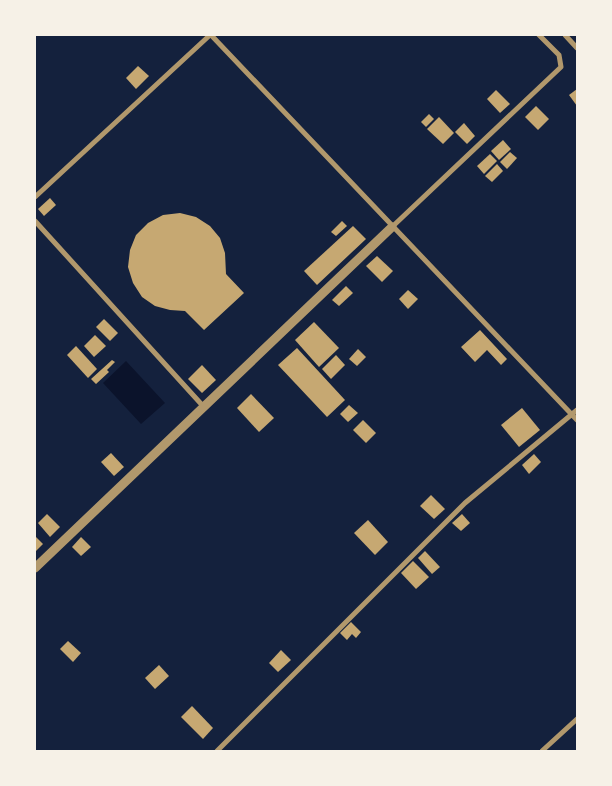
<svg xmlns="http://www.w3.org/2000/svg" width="612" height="786" viewBox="0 0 612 786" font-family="'Fira Sans Condensed',sans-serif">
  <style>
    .water { fill: #0b132b }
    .building { fill: #c6a872 }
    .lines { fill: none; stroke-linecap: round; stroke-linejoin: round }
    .minor { stroke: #b1986c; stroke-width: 5 }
    .tertiary { stroke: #b1986c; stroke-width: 9 }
  </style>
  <rect width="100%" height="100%" fill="#14213d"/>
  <polygon class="water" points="126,361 165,403 141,424 103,383"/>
  <g class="building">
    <polygon points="138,66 149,76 136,89 126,78"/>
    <polygon points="577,89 577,106 569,95"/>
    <polygon points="496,90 510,104 500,113 487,99"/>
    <polygon points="536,106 549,119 538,130 525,117"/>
    <polygon points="429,114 434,119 426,127 421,122"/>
    <polygon points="439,117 454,133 443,144 427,129"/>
    <polygon points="464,123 475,136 467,144 455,132"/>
    <polygon points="503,140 511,149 499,160 491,151"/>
    <polygon points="510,152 517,158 507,169 500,162"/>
    <polygon points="490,154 497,161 484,174 477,166"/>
    <polygon points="497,164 503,171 492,182 485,176"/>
    <polygon points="50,198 56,205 44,216 38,209"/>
    <polygon points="180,213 196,217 210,226 220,238 225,253 226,274 244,293 204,330 185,311 170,310 155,306 142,297 133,283 128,267 130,250 136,235 148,223 163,215"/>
    <polygon points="342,221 347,226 336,236 331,232"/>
    <polygon points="353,226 366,239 317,285 304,271"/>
    <polygon points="377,256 393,271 382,282 366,266"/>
    <polygon points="346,286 353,293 339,306 332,300"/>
    <polygon points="408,290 418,299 408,309 399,299"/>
    <polygon points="104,319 118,333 110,341 96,327"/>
    <polygon points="314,322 339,348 319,367 295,340"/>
    <polygon points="480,330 507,359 501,365 487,350 475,362 461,347"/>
    <polygon points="95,335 106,346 94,357 84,346"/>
    <polygon points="76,346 97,369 88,378 67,355"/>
    <polygon points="297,348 345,400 327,417 278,365"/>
    <polygon points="358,349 366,357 357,366 349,359"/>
    <polygon points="336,355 345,365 331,379 322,369"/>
    <polygon points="112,360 115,362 107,370 109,372 96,384 91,379"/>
    <polygon points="202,365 216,380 202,393 188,379"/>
    <polygon points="251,394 274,418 259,432 237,408"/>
    <polygon points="349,405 358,413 348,422 340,414"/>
    <polygon points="522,408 540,430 519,447 501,425"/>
    <polygon points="363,420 376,433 366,443 353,430"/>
    <polygon points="111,453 124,467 114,476 101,462"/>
    <polygon points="534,454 541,462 529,474 522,465"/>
    <polygon points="431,495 445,509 434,519 420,506"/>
    <polygon points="47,514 60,527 50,537 38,523"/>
    <polygon points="462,514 470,523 461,531 452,523"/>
    <polygon points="368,520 388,542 375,555 354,533"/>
    <polygon points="35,536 43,544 35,552"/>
    <polygon points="81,537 91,547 81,556 72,547"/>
    <polygon points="425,551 440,567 432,574 418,558"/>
    <polygon points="413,561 429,577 416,589 401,573"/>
    <polygon points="351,622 361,632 356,638 352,634 347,640 340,633"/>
    <polygon points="68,641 81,653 73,662 60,649"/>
    <polygon points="281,650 291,660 278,672 269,663"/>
    <polygon points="159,665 169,676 155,689 145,678"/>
    <polygon points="192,706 213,728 203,739 181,717"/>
  </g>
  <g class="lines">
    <g class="minor">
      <polyline points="211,35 577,420"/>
      <polyline points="565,35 577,48"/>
      <polyline points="35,197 210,35"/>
      <polyline points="35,221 203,406"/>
      <polyline points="392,227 561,67 559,55 539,35"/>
      <polyline points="217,751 465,503 577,410"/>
      <polyline points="542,751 577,719"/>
    </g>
    <polyline class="tertiary" points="35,568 392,227"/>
  </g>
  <rect width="612" height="786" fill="none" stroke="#f6f1e7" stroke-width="72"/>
</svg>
